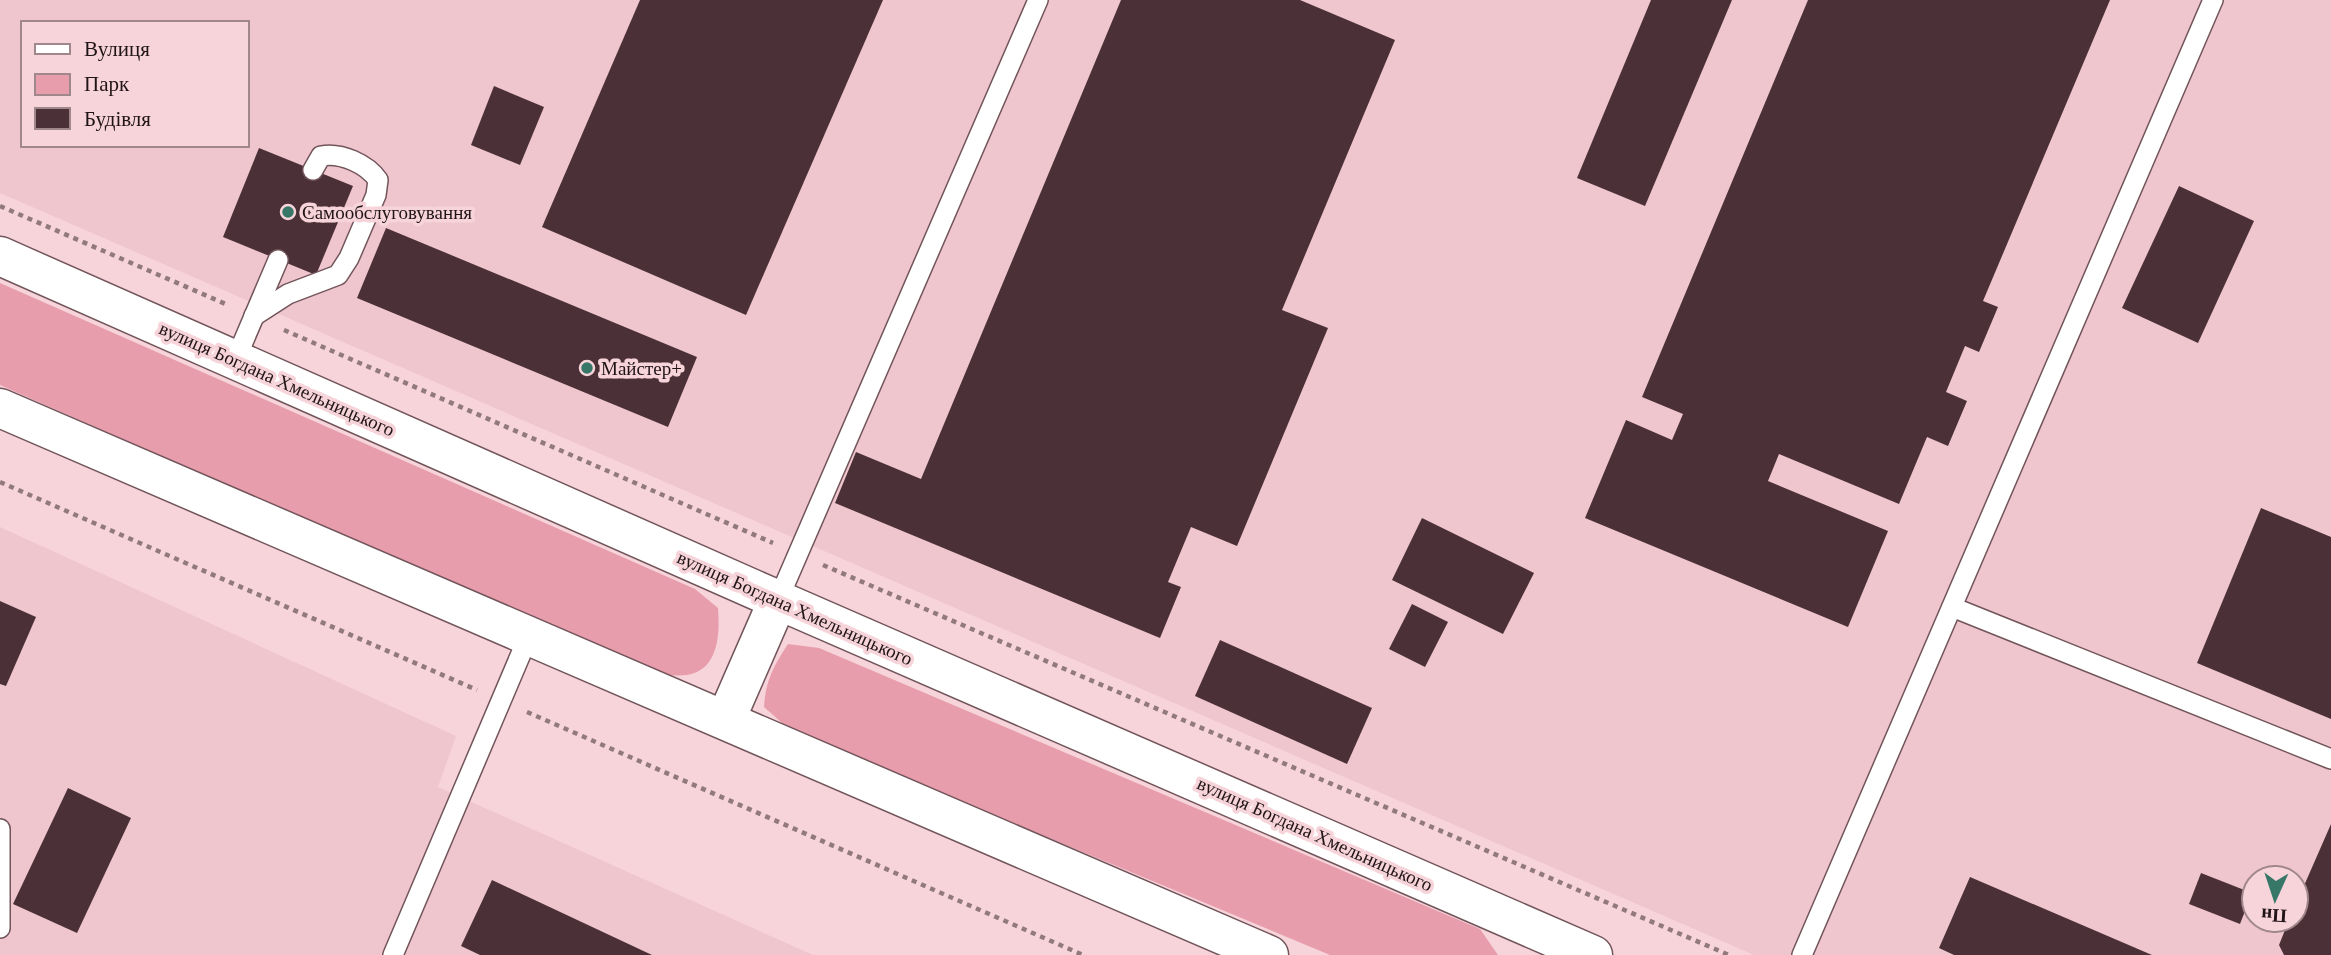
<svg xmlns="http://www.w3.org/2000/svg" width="2331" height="955" viewBox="0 0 2331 955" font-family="'Times New Roman',serif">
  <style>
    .built { fill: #f0c6ce; fill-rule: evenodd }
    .green { fill: #e89dac }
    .building { fill: #4b3137 }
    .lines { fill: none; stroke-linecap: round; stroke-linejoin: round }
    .lane-casing { stroke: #72555b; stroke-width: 22 }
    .secondary-casing { stroke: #72555b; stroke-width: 41 }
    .path { stroke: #91797e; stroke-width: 4.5; stroke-dasharray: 5 5; stroke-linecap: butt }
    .lane { stroke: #fff; stroke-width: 19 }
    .secondary { stroke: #fff; stroke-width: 38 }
    .poi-dot { fill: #367767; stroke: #f6d4da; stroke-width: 2.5 }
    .labels { text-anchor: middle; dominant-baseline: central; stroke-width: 7; stroke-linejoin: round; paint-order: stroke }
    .poi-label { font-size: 19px; fill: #201417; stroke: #f6d4da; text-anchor: start }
    .street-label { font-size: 19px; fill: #201417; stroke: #f6d4da }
  </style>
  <rect width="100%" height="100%" fill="#f6d4da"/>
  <g class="built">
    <path d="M0,0h2331v955h-577l-1754,-762zM23,23h224v122h-224zM2254,878h42v42h-42z"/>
    <polygon points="0,527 456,736 438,787 813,955 0,955"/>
  </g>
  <g class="green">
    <path d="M0,283l695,306 23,19c2,25 1,62 -31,67 -9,1 -19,0 -28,0l-659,-290z"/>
    <path d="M788,644l31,4 661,281 18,26h-168l-540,-225 -26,-23c1,-25 10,-42 24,-63z"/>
  </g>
  <g class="building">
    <polygon points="640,0 883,0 746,315 542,227"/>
    <polygon points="1121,0 1300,0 1395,40 1282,310 1328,328 1237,546 1191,527 1168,582 1181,587 1160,638 835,503 856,452 921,479"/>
    <polygon points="1651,0 1732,0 1645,206 1577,178"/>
    <polygon points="1808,0 2110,0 1983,301 1998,307 1979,352 1965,346 1946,392 1967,401 1948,446 1927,437 1899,504 1779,454 1768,481 1888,531 1848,627 1585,518 1626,420 1672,440 1683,414 1642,397"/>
    <polygon points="494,86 544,107 520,165 471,145"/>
    <polygon points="259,148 353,186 316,275 223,237"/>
    <polygon points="2179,186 2254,221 2198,343 2122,308"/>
    <polygon points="386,228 697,357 668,427 357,298"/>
    <polygon points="2261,508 2331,537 2331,719 2197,663"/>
    <polygon points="1422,518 1534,573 1503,634 1392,580"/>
    <polygon points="0,601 36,617 6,686 0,684"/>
    <polygon points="1412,604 1448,622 1425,667 1389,649"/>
    <polygon points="1220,640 1372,708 1347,764 1195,696"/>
    <polygon points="68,788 131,818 77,933 13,904"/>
    <polygon points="2331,824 2331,955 2284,955 2279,945 2289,920 2296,920 2296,904"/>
    <polygon points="2201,873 2252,893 2240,924 2189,904"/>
    <polygon points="1970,877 2152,955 1954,955 1939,948"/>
    <polygon points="492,880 652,955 480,955 461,946"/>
  </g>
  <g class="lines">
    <g class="lane-casing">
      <g id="lane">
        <path d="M254,316l34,-22 50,-19 11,-17 27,-63 2,-15c-11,-16 -37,-28 -57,-24l-8,14"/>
        <polyline points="235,361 278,260"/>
        <polyline points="778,600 1038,0"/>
        <polyline points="1952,607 2331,759"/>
        <polyline points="0,829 0,928"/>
        <polyline points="393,955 529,635"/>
        <polyline points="1802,955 2213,0"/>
      </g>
    </g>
    <g class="secondary-casing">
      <g id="secondary">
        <polyline points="0,256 778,600 1593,955"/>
        <polyline points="0,408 1269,955"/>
        <polyline points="726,719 778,600"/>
      </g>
    </g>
    <g class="path">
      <polyline points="0,206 228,305"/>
      <polyline points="284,330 773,543"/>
      <polyline points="0,482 477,690"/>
      <polyline points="823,565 1729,955"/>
      <polyline points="527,712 1083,955"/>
    </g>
    <use href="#lane" class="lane"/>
    <use href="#secondary" class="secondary"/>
  </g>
  <g class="poi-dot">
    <circle cx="288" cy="212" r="7"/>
    <circle cx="587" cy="368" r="7"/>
  </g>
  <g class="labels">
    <g class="poi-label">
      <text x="302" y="212">Самообслуговування</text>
      <text x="601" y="368">Майстер+</text>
    </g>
    <g class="street-label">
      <text transform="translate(277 379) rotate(24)">вулиця Богдана Хмельницького</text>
      <text transform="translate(795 608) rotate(24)">вулиця Богдана Хмельницького</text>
      <text transform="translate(1315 834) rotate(24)">вулиця Богдана Хмельницького</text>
    </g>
  </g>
  <rect x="21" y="21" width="228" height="126" fill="#f6d4da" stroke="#a0878c" stroke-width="2"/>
  <rect x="35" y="44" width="35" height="10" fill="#ffffff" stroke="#a0878c" stroke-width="2"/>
  <text x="84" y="56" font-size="21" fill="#201417">Вулиця</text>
  <rect x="35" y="74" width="35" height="21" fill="#e89dac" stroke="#a0878c" stroke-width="2"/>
  <text x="84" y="91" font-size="21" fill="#201417">Парк</text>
  <rect x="35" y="108" width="35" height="21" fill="#4b3137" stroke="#a0878c" stroke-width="2"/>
  <text x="84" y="126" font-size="21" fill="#201417">Будівля</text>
  <g transform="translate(2275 899) rotate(183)"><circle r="33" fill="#f6d4da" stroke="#a0878c" stroke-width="2"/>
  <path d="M0-5L12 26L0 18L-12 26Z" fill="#367767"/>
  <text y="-10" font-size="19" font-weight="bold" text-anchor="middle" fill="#201417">Пн</text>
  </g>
</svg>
